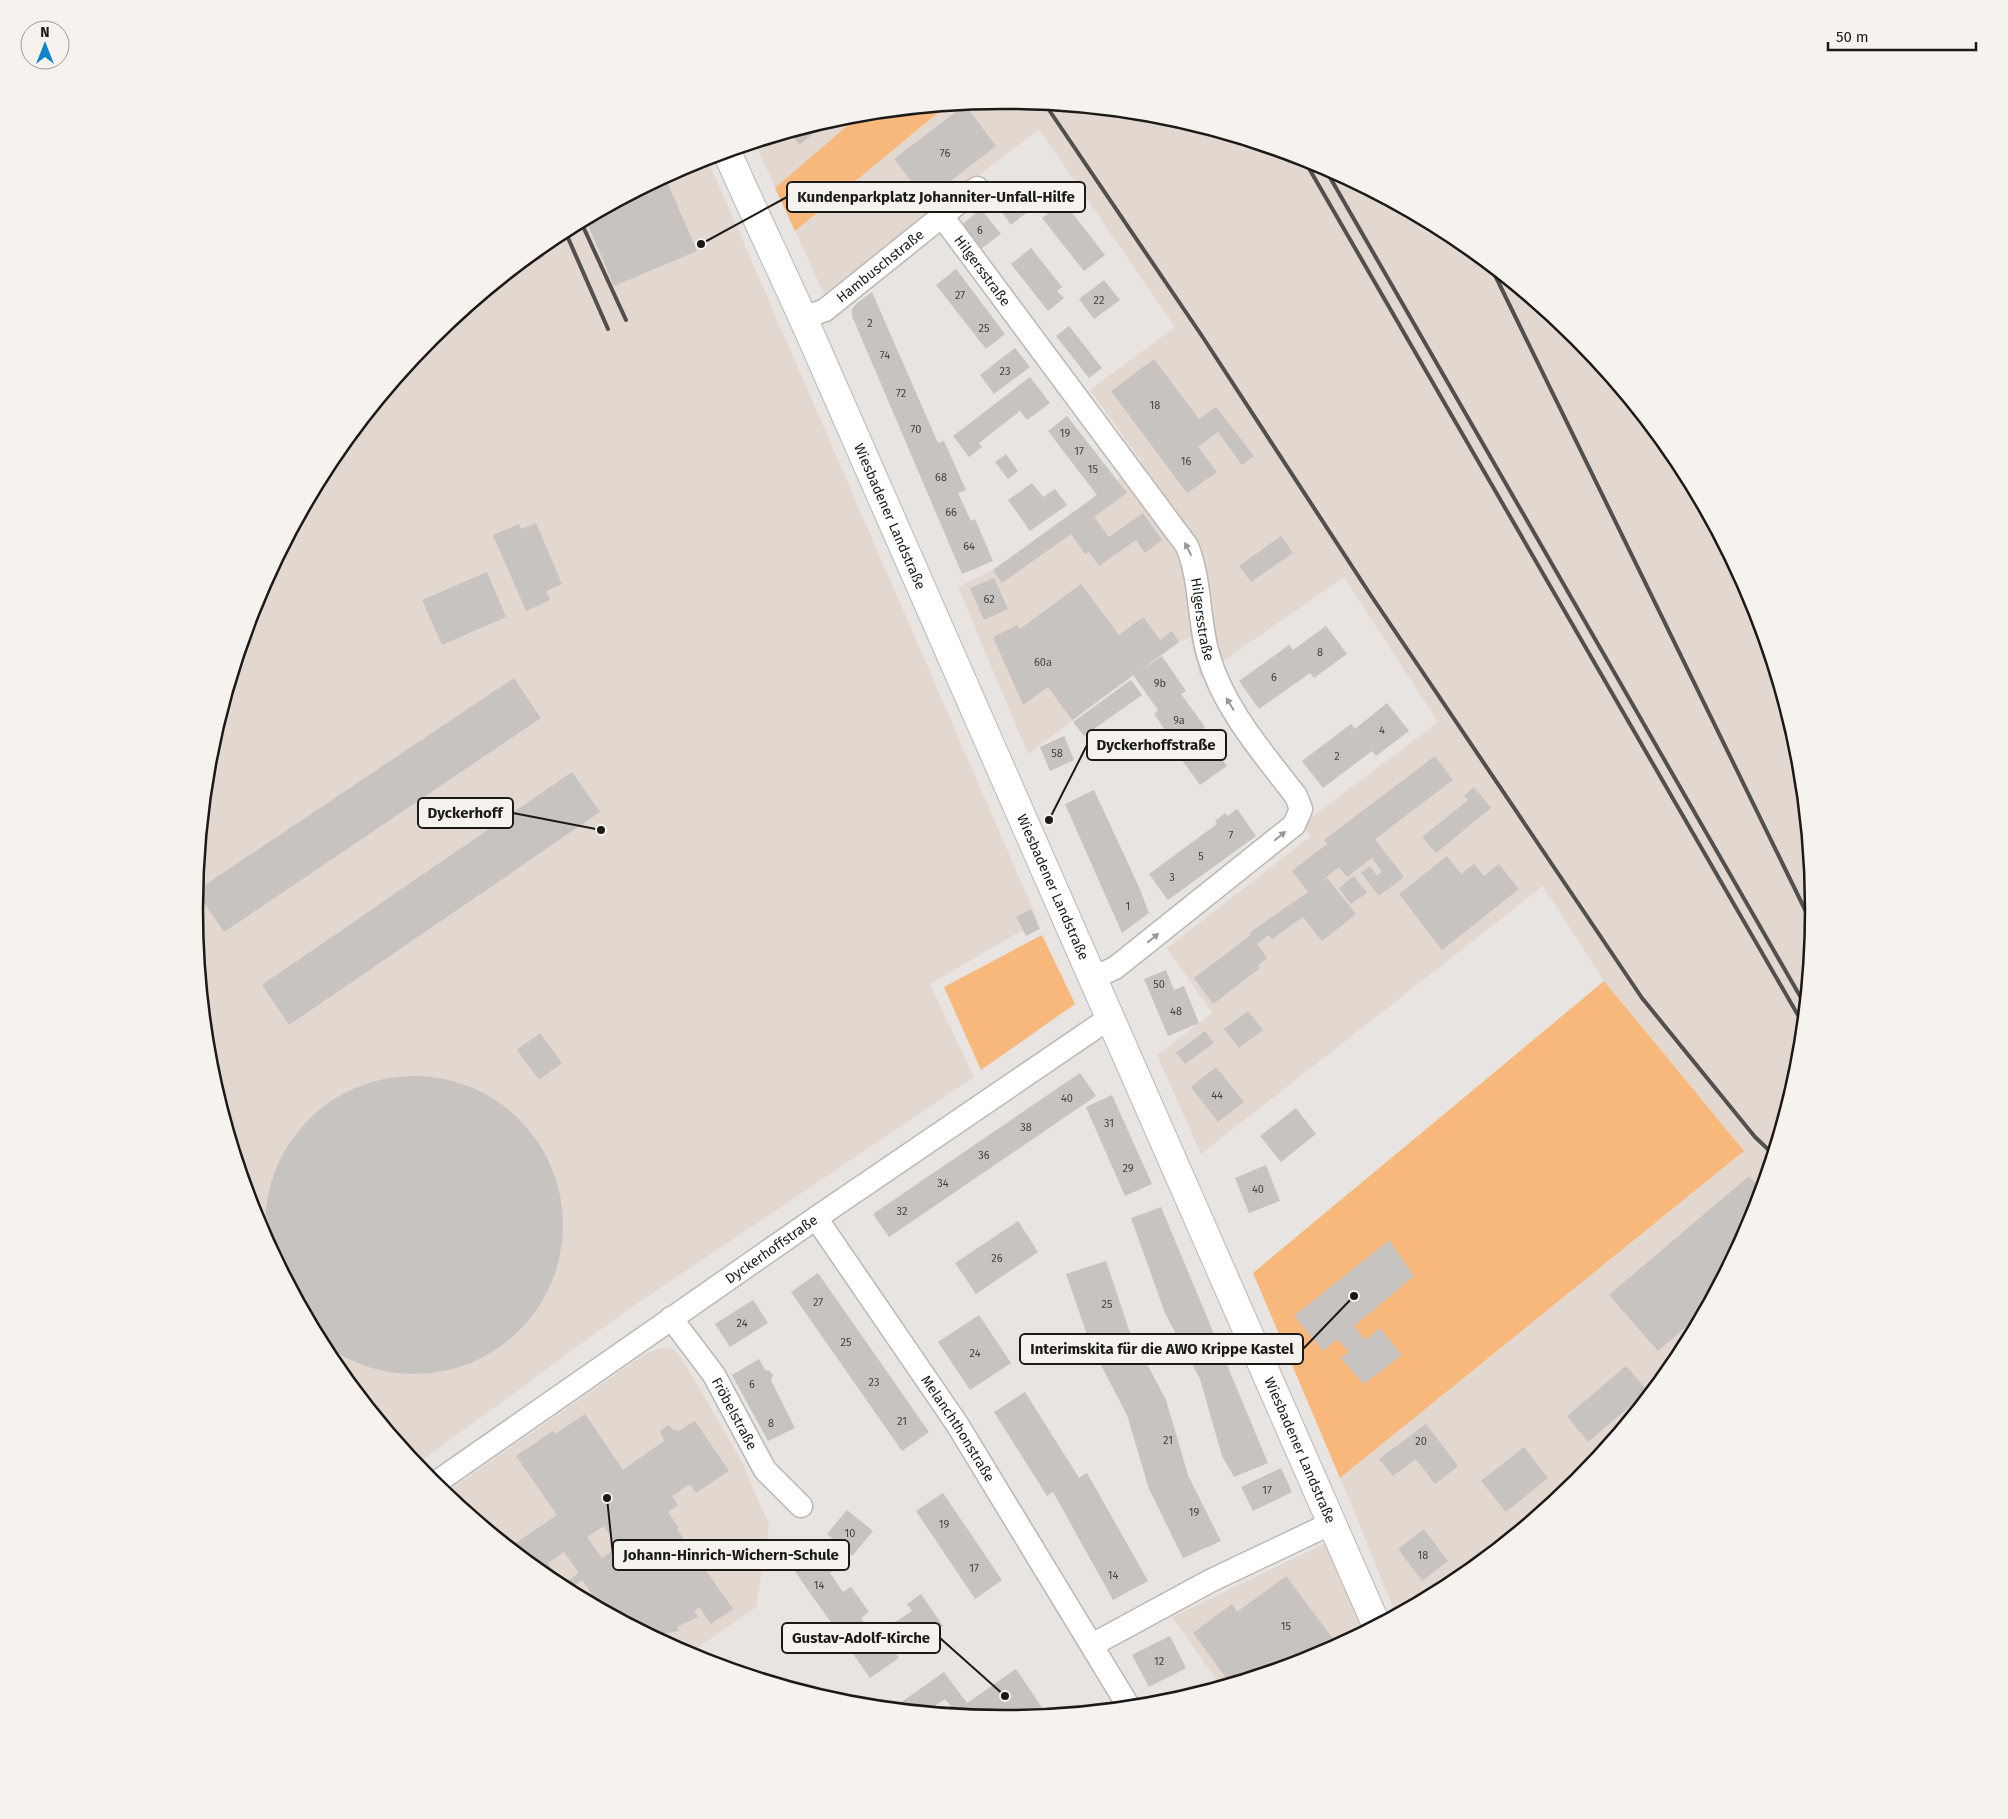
<svg xmlns="http://www.w3.org/2000/svg" width="2008" height="1819" viewBox="0 0 2008 1819" font-family="'Fira Sans',sans-serif">
  <style>
    .built { fill: #e2d8cf }
    .green { fill: #f8b87b }
    .building { fill: #c7c3c0; fill-rule: evenodd }
    .lines { fill: none; stroke-linecap: round; stroke-linejoin: round }
    .street-casing { stroke: #bbb7b4; stroke-width: 25 }
    .secondary-casing { stroke: #bbb7b4; stroke-width: 30 }
    .street { stroke: #fff; stroke-width: 22 }
    .secondary { stroke: #fff; stroke-width: 28 }
    .rail { stroke: #52504e; stroke-width: 4 }
    .oneway { fill: #989897 }
    .labels { text-anchor: middle; dominant-baseline: central; stroke-width: 4; stroke-linejoin: round; paint-order: stroke }
    .number-label { font-size: 11px; fill: #464442 }
    .street-label { font-size: 14px; fill: #1b1a18; stroke: #f6f2ee }
    .rim { fill: none; stroke: #1b1a18; stroke-width: 2.5 }
    .leader { fill: none; stroke: #1b1a18; stroke-width: 2 }
    .callout-dot { fill: #1b1a18; stroke: #f6f2ee; stroke-width: 2 }
    .callout { fill: #f6f2ee; stroke: #1b1a18; stroke-width: 2 }
    .callout-label { font-size: 15px; text-anchor: middle; font-weight: bold; fill: #1b1a18 }
  </style>
  <rect width="100%" height="100%" fill="#e8e4e1"/>
  <g class="built">
    <polygon points="1004,100 1162,116 1314,162 1454,237 1577,337 1677,460 1752,600 1798,752 1813,910 1798,1068 1752,1220 1677,1359 1576,1482 1453,1583 1396,1614 1340,1478 1744,1151 1604,981 1543,886 1201,1154 1157,1055 1212,1013 1167,948 1311,836 1302,825 1314,815 1438,722 1344,577 1200,677 1190,637 1179,642 1028,754 958,587 993,570 1142,462 1090,390 1175,327 1039,129 824,294 755,143 846,116"/>
    <polygon points="707,158 1038,921 930,984 974,1077 626,1311 417,1464 331,1359 256,1219 210,1067 195,909 210,751 256,599 331,460 432,337 555,236 694,162"/>
    <polygon points="661,1348 672,1349 682,1358 741,1460 769,1525 756,1607 689,1654 554,1582 462,1507 449,1490 647,1353"/>
    <polygon points="1326,1543 1366,1630 1314,1657 1221,1686 1172,1617"/>
  </g>
  <g class="green">
    <polygon points="946,106 795,231 775,188 861,114"/>
    <polygon points="1042,935 1075,1004 981,1070 944,987"/>
    <polygon points="1604,981 1744,1151 1340,1478 1253,1273"/>
  </g>
  <g class="building">
    <polygon points="965,105 996,146 926,200 894,159"/>
    <polygon points="829,121 799,145 792,135 787,139 783,135"/>
    <polygon points="665,177 697,251 614,286 586,220"/>
    <polygon points="1018,198 1029,211 1011,225 1001,211"/>
    <polygon points="1063,201 1105,255 1084,271 1042,218"/>
    <polygon points="981,209 1001,234 979,250 960,226"/>
    <polygon points="540,248 544,257 517,268 516,267"/>
    <polygon points="1031,248 1062,287 1057,291 1064,298 1048,311 1011,264"/>
    <polygon points="956,269 1005,334 986,349 936,285"/>
    <polygon points="1104,280 1120,300 1094,319 1079,299"/>
    <polygon points="872,292 938,443 944,441 966,490 958,493 971,521 975,519 993,561 962,574 852,316 852,309 857,303"/>
    <polygon points="1069,326 1102,368 1089,378 1056,336"/>
    <polygon points="1015,348 1030,367 994,394 980,375"/>
    <polygon points="1154,359 1199,419 1216,407 1254,456 1242,465 1218,432 1198,447 1217,472 1187,493 1111,391"/>
    <polygon points="1030,377 1050,403 1027,420 1020,411 979,443 982,447 969,457 953,436"/>
    <polygon points="1067,416 1127,493 1094,517 1109,537 1143,513 1162,540 1145,553 1136,540 1099,566 1089,552 1085,554 1071,534 1002,583 993,570 1097,495 1048,431"/>
    <polygon points="1006,454 1018,471 1008,479 995,462"/>
    <polygon points="1032,483 1043,497 1055,489 1067,505 1030,531 1008,500"/>
    <polygon points="536,523 562,584 546,591 550,600 526,611 493,535 519,524 521,529"/>
    <polygon points="1281,536 1293,553 1251,582 1239,566"/>
    <polygon points="487,572 506,617 442,645 422,600"/>
    <polygon points="994,578 1008,609 984,620 970,588"/>
    <polygon points="1081,584 1119,635 1143,617 1160,640 1172,631 1179,642 1137,673 1162,656 1186,691 1181,694 1205,727 1201,730 1227,766 1200,785 1174,749 1177,747 1154,714 1158,710 1133,675 1072,720 1048,687 1023,705 993,637 1017,625 1020,629"/>
    <polygon points="1326,626 1347,654 1314,678 1310,673 1259,709 1239,681 1289,645 1293,650"/>
    <polygon points="514,678 541,718 224,932 196,891"/>
    <polygon points="1131,680 1142,695 1084,736 1073,722"/>
    <polygon points="1387,703 1409,731 1376,756 1372,751 1323,788 1302,761 1351,724 1355,729"/>
    <polygon points="1064,736 1074,760 1050,771 1040,747"/>
    <polygon points="1435,756 1453,780 1375,839 1404,877 1379,896 1361,873 1370,866 1377,876 1382,872 1372,858 1347,877 1339,867 1319,883 1327,878 1356,914 1322,941 1303,917 1272,939 1269,935 1257,944 1267,958 1258,965 1260,968 1213,1004 1194,978 1251,935 1249,933 1308,892 1292,871 1327,844 1324,840"/>
    <polygon points="572,772 600,812 289,1025 262,985"/>
    <polygon points="1474,787 1491,808 1436,853 1422,837 1468,800 1464,796"/>
    <polygon points="1094,790 1139,887 1149,913 1122,933 1065,804"/>
    <polygon points="1237,809 1256,836 1168,900 1149,874 1217,824 1215,821 1225,813 1228,816"/>
    <polygon points="1447,856 1461,874 1474,864 1484,876 1499,864 1519,889 1442,950 1399,894"/>
    <polygon points="1354,876 1367,893 1351,904 1339,888"/>
    <polygon points="1031,909 1040,929 1026,936 1016,917"/>
    <polygon points="1166,970 1174,990 1184,986 1199,1023 1168,1036 1144,979"/>
    <polygon points="1248,1011 1263,1030 1239,1048 1224,1029"/>
    <polygon points="1205,1031 1214,1043 1185,1064 1176,1053"/>
    <polygon points="540,1033 562,1063 539,1080 517,1050"/>
    <polygon points="1216,1067 1244,1102 1218,1122 1191,1087"/>
    <polygon points="1080,1073 1096,1096 889,1237 873,1214"/>
    <circle cx="414" cy="1225" r="149"/>
    <polygon points="1112,1095 1152,1184 1125,1196 1086,1107"/>
    <polygon points="1296,1108 1316,1134 1281,1162 1260,1136"/>
    <polygon points="1266,1165 1280,1201 1249,1213 1235,1178"/>
    <polygon points="1749,1176 1761,1189 1752,1220 1701,1314 1658,1351 1609,1295"/>
    <polygon points="1161,1207 1268,1463 1234,1477 1222,1456 1200,1379 1165,1313 1131,1218"/>
    <polygon points="1018,1221 1038,1252 976,1294 955,1263"/>
    <polygon points="1389,1240 1414,1276 1354,1326 1365,1340 1380,1328 1402,1355 1364,1384 1340,1358 1349,1352 1337,1339 1323,1351 1294,1316"/>
    <polygon points="1106,1261 1129,1330 1166,1400 1188,1475 1221,1541 1183,1558 1149,1489 1127,1415 1091,1346 1066,1274"/>
    <polygon points="818,1273 929,1432 902,1451 791,1292"/>
    <polygon points="753,1300 768,1323 730,1347 715,1324"/>
    <polygon points="979,1315 1011,1363 970,1390 938,1342"/>
    <polygon points="759,1359 765,1370 770,1371 773,1375 771,1380 795,1428 768,1441 732,1375"/>
    <polygon points="1626,1366 1648,1391 1588,1442 1567,1416"/>
    <polygon points="1025,1392 1079,1478 1087,1473 1148,1581 1113,1600 1053,1492 1047,1496 994,1412"/>
    <path d="M585,1414l38,56 41,-29 -4,-10 9,-6 4,5 5,1 17,-10 34,50 -33,22 -6,-9 -18,12 6,9 -10,7 11,16 -2,1 56,80 -22,15 -12,-17 -5,4 4,6 -21,10 2,4 -21,4v-5l-19,-2 -4,-2 1,-5 -7,-2 -2,3 -36,-20 5,-2 -14,-20 -14,10 -14,-8 -44,-35 47,-32 -41,-59 37,-25 2,3zM604,1526l14,21 -16,11 -15,-21zM564,1552l15,21 -16,11 -15,-21z"/>
    <polygon points="1426,1424 1458,1466 1435,1484 1416,1459 1393,1476 1379,1459"/>
    <polygon points="1524,1447 1548,1478 1506,1512 1481,1481"/>
    <polygon points="1281,1468 1292,1492 1253,1511 1241,1487"/>
    <polygon points="943,1493 1002,1580 975,1599 916,1511"/>
    <polygon points="847,1510 873,1531 852,1556 827,1534"/>
    <polygon points="1424,1529 1448,1561 1422,1581 1398,1549"/>
    <polygon points="819,1542 837,1568 830,1573 843,1592 851,1587 869,1612 861,1618 874,1637 881,1632 899,1658 870,1678 789,1563"/>
    <polygon points="1286,1576 1334,1640 1307,1659 1230,1683 1193,1633 1232,1604 1237,1612"/>
    <polygon points="921,1594 943,1626 903,1653 886,1628 912,1611 907,1604"/>
    <polygon points="1170,1636 1186,1668 1149,1687 1132,1655"/>
    <polygon points="1016,1669 1047,1715 1033,1716 1031,1713 1026,1717 1004,1719 941,1713 951,1706 945,1699 927,1711 893,1708 944,1672 967,1703"/>
  </g>
  <g class="lines">
    <g class="street-casing">
      <g id="street">
        <path id="s1" d="M942,216l245,330c14,34 11,73 21,108 15,54 55,99 88,142l5,13 -7,16 -179,143 -22,10"/>
        <path id="s2" d="M803,318l22,-8 152,-122"/>
        <path id="s3" d="M816,1218l141,206 172,283"/>
        <path id="s4" d="M671,1318l43,57 51,95 36,36"/>
        <path id="s5" d="M434,1484l382,-266 295,-201"/>
        <polyline points="1092,1645 1210,1581 1332,1523"/>
      </g>
    </g>
    <g class="secondary-casing">
      <g id="secondary">
        <path id="s6" d="M727,152c28,64 59,127 87,191 187,427 376,853 562,1281"/>
      </g>
    </g>
    <use href="#street" class="street"/>
    <use href="#secondary" class="secondary"/>
    <g class="rail">
      <polyline points="1045,104 1202,336 1370,594 1642,998 1755,1137 1772,1153"/>
      <polyline points="1303,158 1802,1022"/>
      <polyline points="1324,167 1804,1003"/>
      <polyline points="581,222 626,320"/>
      <polyline points="565,231 608,329"/>
      <polyline points="1491,267 1812,924"/>
    </g>
  </g>
  <defs><path id="oneway-solid" d="M-6-.8H1V-3.2L6.5 0L1 3.2V.8H-6Z" transform="scale(1.25)"/></defs>
  <g class="oneway">
    <use href="#oneway-solid" transform="translate(1188 549) rotate(-117)"/>
    <use href="#oneway-solid" transform="translate(1230 704) rotate(-121)"/>
    <use href="#oneway-solid" transform="translate(1280 836) rotate(-39)"/>
    <use href="#oneway-solid" transform="translate(1153 938) rotate(-39)"/>
  </g>
  <g class="labels">
    <g class="number-label">
      <text x="945" y="153">76</text>
      <text x="980" y="230">6</text>
      <text x="960" y="295">27</text>
      <text x="1099" y="300">22</text>
      <text x="870" y="323">2</text>
      <text x="984" y="328">25</text>
      <text x="885" y="355">74</text>
      <text x="1005" y="371">23</text>
      <text x="901" y="393">72</text>
      <text x="1155" y="405">18</text>
      <text x="916" y="429">70</text>
      <text x="1065" y="433">19</text>
      <text x="1079" y="451">17</text>
      <text x="1186" y="461">16</text>
      <text x="1093" y="469">15</text>
      <text x="941" y="477">68</text>
      <text x="951" y="512">66</text>
      <text x="969" y="546">64</text>
      <text x="989" y="599">62</text>
      <text x="1320" y="652">8</text>
      <text x="1043" y="662">60a</text>
      <text x="1274" y="677">6</text>
      <text x="1160" y="683">9b</text>
      <text x="1179" y="720">9a</text>
      <text x="1382" y="730">4</text>
      <text x="1057" y="753">58</text>
      <text x="1337" y="756">2</text>
      <text x="1231" y="835">7</text>
      <text x="1201" y="856">5</text>
      <text x="1172" y="877">3</text>
      <text x="1128" y="906">1</text>
      <text x="1159" y="984">50</text>
      <text x="1176" y="1011">48</text>
      <text x="1217" y="1095">44</text>
      <text x="1067" y="1098">40</text>
      <text x="1109" y="1123">31</text>
      <text x="1026" y="1127">38</text>
      <text x="984" y="1155">36</text>
      <text x="1128" y="1168">29</text>
      <text x="943" y="1183">34</text>
      <text x="1258" y="1189">40</text>
      <text x="902" y="1211">32</text>
      <text x="997" y="1258">26</text>
      <text x="818" y="1302">27</text>
      <text x="1107" y="1304">25</text>
      <text x="742" y="1323">24</text>
      <text x="846" y="1342">25</text>
      <text x="975" y="1353">24</text>
      <text x="874" y="1382">23</text>
      <text x="752" y="1384">6</text>
      <text x="902" y="1421">21</text>
      <text x="771" y="1423">8</text>
      <text x="1168" y="1440">21</text>
      <text x="1421" y="1441">20</text>
      <text x="1267" y="1490">17</text>
      <text x="1194" y="1512">19</text>
      <text x="944" y="1524">19</text>
      <text x="850" y="1533">10</text>
      <text x="1423" y="1555">18</text>
      <text x="974" y="1568">17</text>
      <text x="1113" y="1575">14</text>
      <text x="819" y="1585">14</text>
      <text x="1286" y="1626">15</text>
      <text x="1159" y="1661">12</text>
    </g>
    <g class="street-label">
      <text stroke="none"><textPath href="#s2" startOffset="94">Hambuschstraße</textPath></text>
      <text stroke="none"><textPath href="#s1" startOffset="68">Hilgersstraße</textPath></text>
      <text stroke="none"><textPath href="#s6" startOffset="399">Wiesbadener Landstraße</textPath></text>
      <text stroke="none"><textPath href="#s1" startOffset="486">Hilgersstraße</textPath></text>
      <text stroke="none"><textPath href="#s6" startOffset="804">Wiesbadener Landstraße</textPath></text>
      <text stroke="none"><textPath href="#s5" startOffset="411">Dyckerhoffstraße</textPath></text>
      <text stroke="none"><textPath href="#s4" startOffset="115">Fröbelstraße</textPath></text>
      <text stroke="none"><textPath href="#s3" startOffset="254">Melanchthonstraße</textPath></text>
      <text stroke="none"><textPath href="#s6" startOffset="1419">Wiesbadener Landstraße</textPath></text>
    </g>
  </g>
  <path d="M0 0H2008V1819H0ZM1003 109H1005A800 800 0 0 1 1805 909V910A800 800 0 0 1 1005 1710H1003A800 800 0 0 1 203 910V909A800 800 0 0 1 1003 109Z" fill="#f6f2ee" fill-rule="evenodd"/>
  <path class="rim" d="M1003 109H1005A800 800 0 0 1 1805 909V910A800 800 0 0 1 1005 1710H1003A800 800 0 0 1 203 910V909A800 800 0 0 1 1003 109Z"/>
  <path class="leader" d="M701 244L787 197M1049 820L1087 745M601 830L513 813M1354 1296L1303 1349M607 1498L613 1555M1005 1696L940 1638"/>
  <g class="callout-dot">
    <circle cx="701" cy="244" r="5"/>
    <circle cx="1049" cy="820" r="5"/>
    <circle cx="601" cy="830" r="5"/>
    <circle cx="1354" cy="1296" r="5"/>
    <circle cx="607" cy="1498" r="5"/>
    <circle cx="1005" cy="1696" r="5"/>
  </g>
  <g class="callout">
    <rect x="787" y="182" width="298" height="30" rx="5"/>
    <rect x="1087" y="730" width="139" height="30" rx="5"/>
    <rect x="418" y="798" width="95" height="30" rx="5"/>
    <rect x="1020" y="1334" width="283" height="30" rx="5"/>
    <rect x="613" y="1540" width="236" height="30" rx="5"/>
    <rect x="782" y="1623" width="158" height="30" rx="5"/>
  </g>
  <g class="callout-label">
    <text x="936" y="202">Kundenparkplatz Johanniter-Unfall-Hilfe</text>
    <text x="1156" y="750">Dyckerhoffstraße</text>
    <text x="465" y="818">Dyckerhoff</text>
    <text x="1162" y="1354">Interimskita für die AWO Krippe Kastel</text>
    <text x="731" y="1560">Johann-Hinrich-Wichern-Schule</text>
    <text x="861" y="1643">Gustav-Adolf-Kirche</text>
  </g>
  <g transform="translate(45 45)"><circle r="24" fill="#f6f2ee" stroke="#9e9c98"/>
  <path d="M0-4L9 19L0 12L-9 19Z" fill="#1085ce"/>
  <text y="-8" font-size="14" font-weight="bold" text-anchor="middle" fill="#1b1a18">N</text>
  </g>
  <path d="M1828 42v8h148v-8" fill="none" stroke="#1b1a18" stroke-width="2.5"/>
  <text x="1836" y="42" font-size="15" fill="#1b1a18" stroke="#f6f2ee" stroke-width="4" paint-order="stroke">50 m</text>
</svg>
